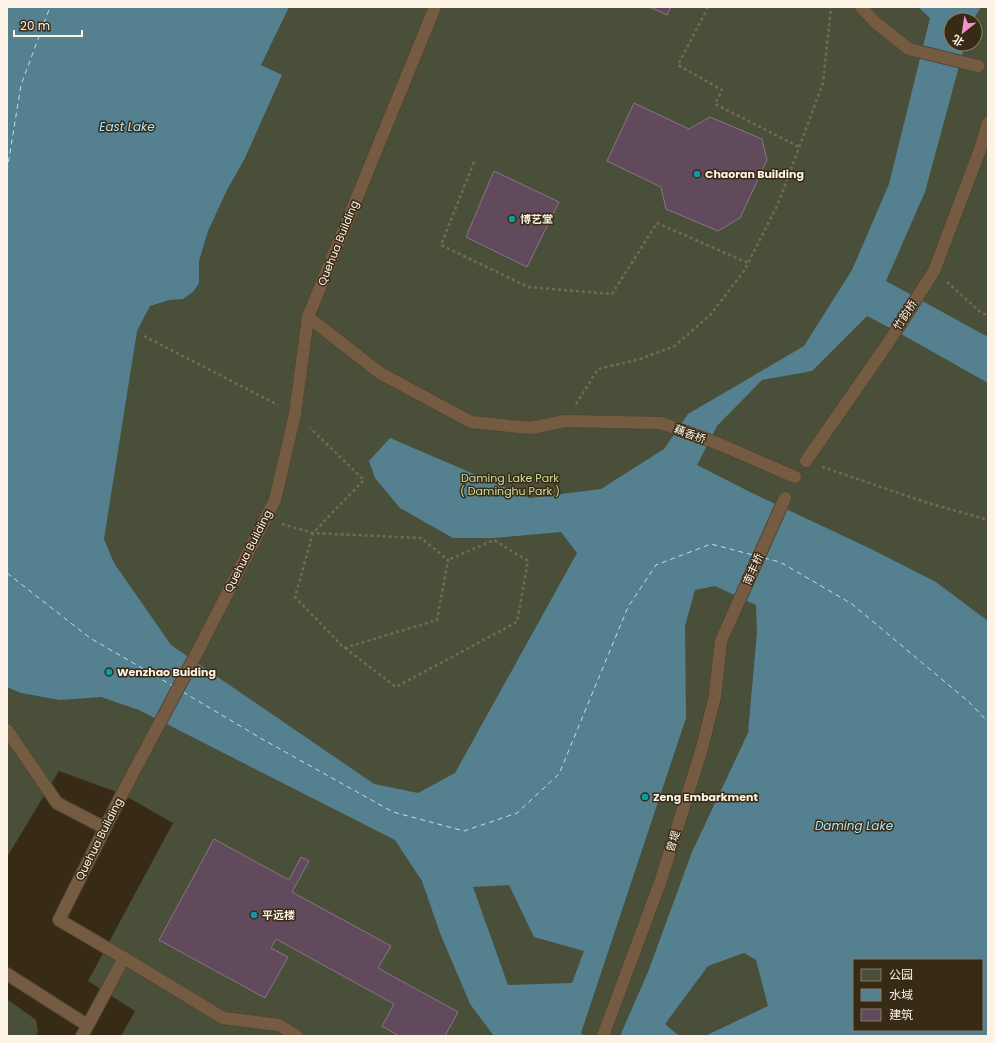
<svg xmlns="http://www.w3.org/2000/svg" width="995" height="1043" viewBox="0 0 995 1043" font-family="Poppins,'Noto Sans SC',sans-serif">
  <style>
    .green { fill: #494f39; fill-rule: evenodd }
    .water { fill: #558090; fill-rule: evenodd }
    .lines { fill: none; stroke-linecap: round; stroke-linejoin: round }
    .ferry { stroke: #abe6fc; stroke-width: 1; stroke-dasharray: 5 4; stroke-linecap: butt }
    .building { fill: #604a5b; stroke: #8b7486 }
    .lane-casing { stroke: #534732; stroke-width: 14 }
    .path { stroke: #756956; stroke-width: 2.5; stroke-dasharray: 3 3; stroke-linecap: butt }
    .lane { stroke: #765b43; stroke-width: 12 }
    .culture-dot { fill: #0f9aa8; stroke: #382b15; stroke-width: 1.5 }
    .labels { text-anchor: middle; dominant-baseline: central; stroke-width: 3; stroke-linejoin: round; paint-order: stroke }
    .poi-label { font-size: 11px; font-weight: bold; fill: #fcf3e6; stroke: #382b15; text-anchor: start }
    .street-label { font-size: 11px; fill: #fcf3e6; stroke: #382b15 }
    .park-label { font-size: 11px; fill: #cddd9f; stroke: #382b15 }
    .water-label { font-size: 12px; font-style: italic; fill: #abe6fc; stroke: #382b15 }
  </style>
  <rect width="100%" height="100%" fill="#382b15"/>
  <g class="green">
    <path d="M7,7h981v1029h-867l14,-25 -47,-30 85,-158 -51,-29 -63,-23 -52,86zM951,20h24v24h-24zM854,960h128v70h-128z"/>
    <polygon points="7,999 36,1020 38,1030 36,1036 7,1036"/>
  </g>
  <path class="water" d="M7,7h282l-28,58 21,10 -37,83 -18,32 -19,41 -9,30v22l-6,9 -10,7 -14,1 -19,6 -13,25 -33,208 10,24 57,82 203,139 44,9 37,-20 122,-220 -16,-21 -67,6h-41l-53,-30 -25,-30 -6,-17 21,-23 140,60 71,-9 63,-40 24,-35 116,-68 48,-76 37,-86 41,-166 -12,-11h63l-8,13h-22v24h14l-40,148 -39,89 102,56v46l-85,-48 -36,-19 -55,55 -50,9 -45,46 -20,39 55,28 119,56 65,33 52,39v415h-283l63,-30 -12,-46 -12,-7 -36,13 -43,58 14,12h-59l28,-64 44,-120 56,-119 9,-101 -1,-27 -41,-19 -20,4 -10,36 1,92 -105,315 4,3h-91l-24,-32 -30,-71 -18,-52 -27,-41 -256,-130 -38,-13 -41,3 -39,-7 -14,-6zM509,885l25,52 50,14 -12,32 -64,2 -35,-98zM854,960h128v70h-128z"/>
  <g class="lines">
    <g class="ferry">
      <polyline points="7,171 21,85 50,7"/>
      <polyline points="764,558 780,562 852,604 969,702 988,722"/>
      <polyline points="7,573 90,638 173,686"/>
      <polyline points="183,692 262,739 393,812 464,831 517,813 559,774 628,607 656,565 711,544 753,555"/>
    </g>
  </g>
  <g class="building">
    <polygon points="650,7 671,7 667,15"/>
    <polygon points="634,103 689,129 710,117 762,139 767,160 740,218 718,231 666,209 661,187 607,161"/>
    <polygon points="494,171 559,202 527,267 466,237"/>
    <polygon points="214,839 289,880 301,857 309,861 292,892 391,946 378,968 458,1012 445,1036 399,1036 382,1026 394,1004 276,939 271,948 288,957 265,998 159,940"/>
  </g>
  <g class="lines">
    <g class="lane-casing">
      <g id="lane">
        <polyline points="861,7 876,23 909,49 978,66"/>
        <polyline points="308,317 380,373 471,422 531,428 565,421 661,423 719,444 795,477"/>
        <polyline points="806,461 888,343 934,271 981,147 988,123"/>
        <polyline points="7,730 57,803 105,828"/>
        <polyline points="124,958 223,1018 279,1025 297,1036"/>
        <polyline points="7,974 87,1025"/>
        <polyline points="82,1036 124,958 59,920 122,794 200,647 275,500 295,414 308,317 435,7"/>
        <polyline points="603,1036 661,880 702,748 715,696 721,641 785,498"/>
      </g>
    </g>
    <g class="path">
      <polyline points="708,7 678,65 722,90 715,104 799,147"/>
      <polyline points="474,162 441,245 528,287 612,294 657,223 748,263"/>
      <polyline points="947,282 979,311 988,316"/>
      <polyline points="144,336 278,405"/>
      <polyline points="576,404 598,369 640,359 675,346 711,314 744,271 778,204 823,83 831,7"/>
      <polyline points="822,467 928,503 988,520"/>
      <polyline points="282,524 313,533 421,538 448,560 437,620 344,648 295,597 313,533 364,480 310,428"/>
      <polyline points="345,648 396,687 517,622 528,561 494,540 448,560"/>
    </g>
    <use href="#lane" class="lane"/>
  </g>
  <g class="culture-dot">
    <circle cx="697" cy="174" r="4"/>
    <circle cx="512" cy="219" r="4"/>
    <circle cx="109" cy="672" r="4"/>
    <circle cx="645" cy="797" r="4"/>
    <circle cx="254" cy="915" r="4"/>
  </g>
  <g class="labels">
    <g class="poi-label">
      <text x="705" y="174">Chaoran Building</text>
      <text x="520" y="219">博艺堂</text>
      <text x="117" y="672">Wenzhao Buiding</text>
      <text x="653" y="797">Zeng Embarkment</text>
      <text x="262" y="915">平远楼</text>
    </g>
    <g class="street-label">
      <text transform="translate(338 243) rotate(-68)">Quehua Building</text>
      <text transform="translate(905 315) rotate(-57)">竹韵桥</text>
      <text transform="translate(690 434) rotate(20)">藕香桥</text>
      <text transform="translate(248 551) rotate(-63)">Quehua Building</text>
      <text transform="translate(753 569) rotate(-66)">南丰桥</text>
      <text transform="translate(99 839) rotate(-63)">Quehua Building</text>
      <text transform="translate(673 841) rotate(-73)">曾堤</text>
    </g>
    <g class="park-label">
      <text x="510" y="478">Daming Lake Park<tspan x="510" dy="13">( Daminghu Park )</tspan></text>
    </g>
    <g class="water-label">
      <text x="127" y="126">East Lake</text>
      <text x="854" y="825">Daming Lake</text>
    </g>
  </g>
  <rect width="995" height="1043" fill="none" stroke="#fcf3e6" stroke-width="16"/>
  <rect x="853" y="959" width="130" height="72" fill="#382b15" stroke="#867b69"/>
  <rect x="861" y="969" width="20" height="12" fill="#494f39" stroke="#867b69"/>
  <text x="889" y="979" font-size="12" fill="#fcf3e6">公园</text>
  <rect x="861" y="989" width="20" height="12" fill="#558090" stroke="#867b69"/>
  <text x="889" y="999" font-size="12" fill="#fcf3e6">水域</text>
  <rect x="861" y="1009" width="20" height="12" fill="#604a5b" stroke="#867b69"/>
  <text x="889" y="1019" font-size="12" fill="#fcf3e6">建筑</text>
  <g transform="translate(963 32) rotate(210)"><circle r="19" fill="#382b15" stroke="#867b69"/>
  <path d="M0-3L7 15L0 10L-7 15Z" fill="#f790ce"/>
  <text y="-6" font-size="11" font-weight="bold" text-anchor="middle" fill="#fcf3e6">北</text>
  </g>
  <path d="M14 30v6h68v-6" fill="none" stroke="#fcf3e6" stroke-width="2"/>
  <text x="20" y="30" font-size="12" fill="#fcf3e6" stroke="#382b15" stroke-width="3" paint-order="stroke">20 m</text>
</svg>
